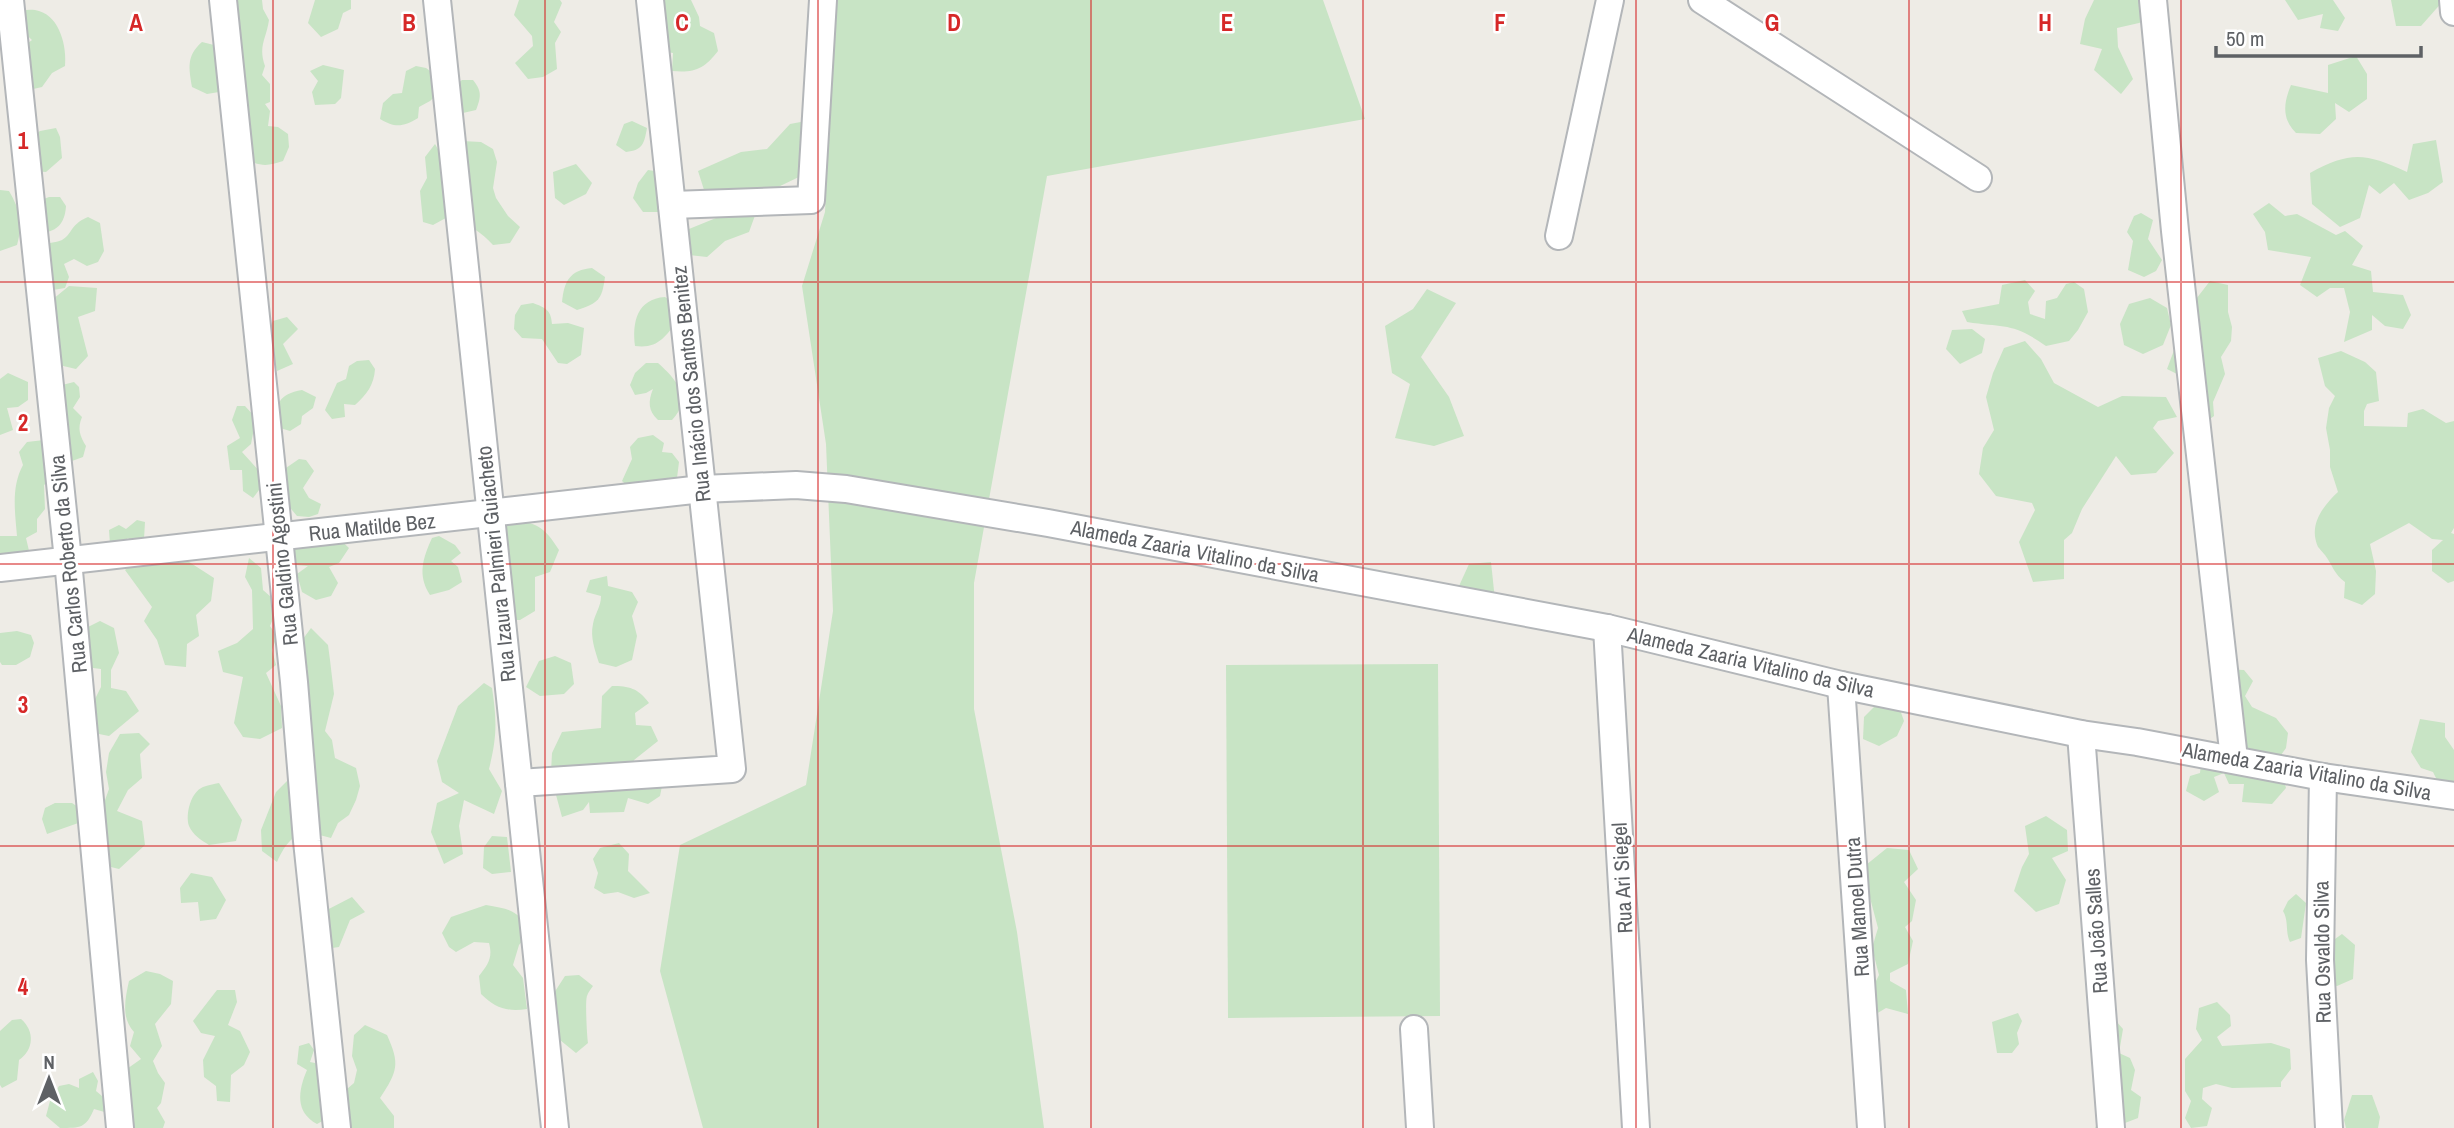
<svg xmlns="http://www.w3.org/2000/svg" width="2454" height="1128" viewBox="0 0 2454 1128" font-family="'Archivo Narrow',sans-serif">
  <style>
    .green { fill: #c8e4c5 }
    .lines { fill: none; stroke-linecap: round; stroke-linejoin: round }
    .minor-casing { stroke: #b3b6b9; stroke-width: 30 }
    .minor { stroke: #fff; stroke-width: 26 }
    .grid { fill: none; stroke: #d62828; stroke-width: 2; stroke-opacity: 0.55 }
    .labels { text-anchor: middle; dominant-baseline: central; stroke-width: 5; stroke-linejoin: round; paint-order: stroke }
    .street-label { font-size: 21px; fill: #5e6165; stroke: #fff }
    .grid-label { font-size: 23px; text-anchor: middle; font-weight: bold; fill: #d62828; stroke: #fff; stroke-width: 5; stroke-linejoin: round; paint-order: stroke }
  </style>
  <rect width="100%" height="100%" fill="#eeece6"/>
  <g class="green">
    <path d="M236,0h26l1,9 6,11c-3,20 -11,26 -4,46l-3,9 8,9v18l-5,2 5,7 -2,15 10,1 10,7 1,13 -6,14c-14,5 -23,6 -37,-2l6,-22 -13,-6z"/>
    <polygon points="315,0 351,0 351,9 343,13 338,29 321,37 308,23"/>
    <polygon points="519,0 560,0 562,3 554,22 561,32 555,43 557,69 543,77 528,79 515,63 533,46 532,36 514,15"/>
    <path d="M652,0h39l8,17 1,9 14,7 4,18c-14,18 -23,22 -46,20l1,-18 -12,-2z"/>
    <polygon points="834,0 1323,0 1365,119 1047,176 974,583 974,709 1017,932 1044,1128 703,1128 660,971 680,845 806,785 833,611 826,444 802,286 825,212"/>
    <polygon points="2094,0 2160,0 2165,13 2139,23 2117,28 2118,47 2133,79 2121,94 2094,70 2102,49 2080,44 2085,19"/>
    <polygon points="2285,0 2333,0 2345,18 2338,31 2320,28 2323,14 2298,20"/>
    <polygon points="2391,0 2444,0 2421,26 2396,26"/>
    <path d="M22,10c5,0 12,-1 17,1 21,6 28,36 26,55l-13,7 -10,14 -13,3 -5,-44 8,-6 -13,-12z"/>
    <path d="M202,42l12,3 10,6 1,40 -18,3 -15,-7c-3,-19 -6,-31 10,-45z"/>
    <path d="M2356,56l11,18v25l-18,13 -14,-9 1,16 -16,15 -24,-1c-15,-15 -12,-31 -5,-48l37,8v-28z"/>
    <polygon points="323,65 344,70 341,98 335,104 315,105 312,92 318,81 310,71"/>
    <path d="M416,66l10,2 11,8 3,16 -10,9 -11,6 -1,11c-15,9 -23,10 -38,1l3,-16 10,-9 9,-1 4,-22z"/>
    <path d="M462,80h11c9,11 8,17 3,30l-13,3 -7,-7 -1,-21z"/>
    <path d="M632,121l15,7c-3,16 -4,22 -21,24l-10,-7 8,-21z"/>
    <polygon points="806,121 803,175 776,188 759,190 761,199 749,232 725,241 707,257 689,255 689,229 716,218 715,202 705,193 698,171 741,152 767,149 790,124"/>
    <polygon points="56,128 60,137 62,158 46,172 32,171 30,138 40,131"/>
    <path d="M2436,140l7,42 -15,11 -19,7 -15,-17 -14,11 -11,-9 -9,33 -20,9 -28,-23 -2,-31c41,-22 55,-20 97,-1l6,-28z"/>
    <path d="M462,141l19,1 12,7 4,13 -4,26 3,10 12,18 12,11 -10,16 -17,2c-11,-13 -26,-19 -38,-32l-22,12 -10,-3 -3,-31 7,-13 -2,-21 10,-13 8,14z"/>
    <polygon points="576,164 592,183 586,194 564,205 555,198 553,172"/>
    <polygon points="648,170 661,172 667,199 658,212 643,212 633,198 638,183"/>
    <path d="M0,190l9,1c11,19 14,32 8,54l-17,6z"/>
    <path d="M49,197h11l6,9c-1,18 -10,27 -28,27l-2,-31z"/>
    <polygon points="2269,203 2285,216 2297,214 2336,235 2345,231 2363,246 2352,265 2371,271 2373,292 2403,295 2411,315 2403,329 2385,326 2372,315 2372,330 2344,342 2350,312 2344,288 2330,288 2317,297 2300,285 2311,257 2268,250 2265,232 2253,214"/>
    <polygon points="2141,213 2153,220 2148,239 2162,260 2156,271 2144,277 2128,270 2133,241 2127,232 2134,216"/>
    <path d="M88,217l12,6 4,28 -6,11 -11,4 -13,-7 -10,5 5,13 -4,11 -12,2 -5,-8 -9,-35c9,-5 16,-4 23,-7 11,-6 7,-15 26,-23z"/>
    <path d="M592,268l13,9c-3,22 -6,26 -28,33l-15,-8c2,-21 8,-32 30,-34z"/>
    <path d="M2025,280l10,11 -7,11 2,12 15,5 1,-18 11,-3 9,-14 8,-2 10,7 4,23 -10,18 -9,11 -23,5c-34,-24 -41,-18 -79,-24l-5,-11 37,-7 3,-19z"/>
    <polygon points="2210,281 2228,285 2228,312 2232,327 2231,341 2221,357 2225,374 2213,402 2214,416 2203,424 2199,359 2177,374 2167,369 2176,345 2197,333 2200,324 2193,303"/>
    <polygon points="69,286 97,288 95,311 78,317 88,356 76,369 59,365 47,304"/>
    <polygon points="1427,289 1456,303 1421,357 1449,397 1464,436 1434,446 1395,438 1410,384 1392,373 1385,326 1413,309"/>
    <path d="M665,297l10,7 3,16c-13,17 -20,29 -43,26 -3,-24 2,-47 30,-49z"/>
    <polygon points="2150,298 2167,308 2171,325 2163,345 2143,354 2124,345 2120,324 2129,304"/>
    <path d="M533,303c13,5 18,7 19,21l16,-1 16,5 -3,27 -14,9 -9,-1 -16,-24 -20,-1 -8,-9 1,-14 6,-10z"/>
    <polygon points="287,317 298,329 283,344 293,364 277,371 267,333 273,321"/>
    <polygon points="1972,329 1985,339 1982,353 1960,364 1946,349 1952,330"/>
    <polygon points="2025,341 2041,359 2054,383 2098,407 2122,396 2166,397 2177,417 2158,421 2153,428 2174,453 2156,473 2131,475 2116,456 2082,509 2072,533 2064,540 2064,579 2033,582 2019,542 2035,510 2032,503 1996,496 1979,474 1983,448 1994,430 1986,397 1993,373 2004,348"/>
    <path d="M2341,351l24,11 11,10 3,29 -12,3 -3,7v15l43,1 1,-14 15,-4 23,14 8,-2v107l-3,5 3,1v47l-6,2 -16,-12v-21l11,-10 -11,-1 -23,-16 -39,21 6,27 -1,23 -13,11 -18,-7 1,-16c-11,-8 -12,-16 -20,-27 -1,-1 -6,-7 -7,-8 -10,-22 5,-41 20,-55l-8,-25v-17l-4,-22 3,-20 6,-12 -10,-10 -7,-28z"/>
    <path d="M369,360l6,9c-1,16 -8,25 -20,36l-11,-1 1,13 -13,2 -7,-9 12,-27 9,-4 3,-13 8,-5z"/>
    <path d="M646,363h12c18,16 35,35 14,57h-14c-10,-9 -10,-19 -5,-31l-7,4 -11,2 -5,-10 5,-12z"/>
    <polygon points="8,373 28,382 28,400 18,407 7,408 13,430 0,435 0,379"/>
    <path d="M74,382l5,5 1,10 -7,11 9,9c-5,12 -2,19 4,29l-3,11 -11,4 -7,-7 -3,-69z"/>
    <path d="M302,390l14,7 -3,11 -11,8 -1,8 -11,7 -13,-4c-3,-23 2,-33 25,-37z"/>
    <polygon points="237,406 245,406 256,418 251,444 242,452 260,472 262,486 253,498 243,491 242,470 230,470 227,446 240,438 232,420"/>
    <polygon points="653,435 664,443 662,452 672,453 679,462 677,478 671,489 632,490 622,481 632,459 630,447 638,438"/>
    <path d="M44,440l11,36 -11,9 1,24 -8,10v13l-11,6 4,17 -30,7v-26h17c-2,-24 -6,-49 6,-71l-4,-13 8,-10z"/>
    <polygon points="299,459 306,460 314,471 303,488 309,498 321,504 318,514 309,517 297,516 287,504 283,470"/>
    <path d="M509,519c28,4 35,7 50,31l-9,22 -15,5v34l-15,9h-17l-7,-90z"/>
    <polygon points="137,520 145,522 144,539 135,546 128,538 122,545 110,544 109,530 119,525 126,529"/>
    <polygon points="335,535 349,548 339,563 329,567 338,583 331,596 316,600 302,592 297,574 308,566 296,565 290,557 293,539"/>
    <path d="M439,536l16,9 6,8 -10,8 7,6 4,15 -13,8 -19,5c-13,-20 -7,-37 2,-57z"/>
    <polygon points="249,558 261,568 263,590 279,604 270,626 277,636 272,650 276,665 266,673 281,706 282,728 260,739 243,737 234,723 243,677 223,672 218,651 237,643 253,629 252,590 245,577"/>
    <polygon points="186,560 214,578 211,601 196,615 199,636 187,644 186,667 165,665 157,640 144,621 152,607 125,570 133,563"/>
    <polygon points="1491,562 1495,600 1459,586 1469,564"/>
    <path d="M607,576l1,10 24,6 6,10 -6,14 5,20 -5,24 -16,7 -17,-4c-4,-13 -9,-26 -6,-39 2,-11 8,-17 8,-28l-15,-4 4,-12z"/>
    <polygon points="100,621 114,628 119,653 111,670 111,688 126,691 139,711 109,736 94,733 90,709 101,687 101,669 85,667 84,629"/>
    <path d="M311,628l17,17 2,15 4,34 -9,37 7,9 3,18 21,10 4,18 -4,14 -7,15 -11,8 -7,15c-30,-9 -41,-5 -54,24l-15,-11 -1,-21 15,-38 11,-11 21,-2 -12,-93 12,-17 -16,-15z"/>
    <polygon points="17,631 31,635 34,643 30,657 16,665 2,665 0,662 0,633"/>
    <polygon points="555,656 571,663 574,684 564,694 540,696 526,687 539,661"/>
    <polygon points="1438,664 1440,1016 1228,1018 1226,665"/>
    <polygon points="2220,669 2244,670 2253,681 2245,696 2252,707 2276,718 2288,733 2286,748 2276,762 2281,770 2286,788 2272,804 2242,802 2244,784 2229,784 2224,773 2214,777 2219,792 2204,801 2186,791 2190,776 2200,773 2202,754 2217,757 2229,705 2211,688"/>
    <path d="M484,683l8,5c5,33 5,49 -3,81l13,22 -8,23 -30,-14 -5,26 4,28 -19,10 -13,-32 6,-29 22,-10 -17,-11 -5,-21 21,-55z"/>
    <path d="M612,686c17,0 26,2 37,17l-14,10 1,12 15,1 7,15 -24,19 -2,7 30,19 -2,10 -12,8 -20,-6 -4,14 -34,1 -1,-11 -6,8 -21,7 -6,-22 8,-9 -13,-14 1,-19 10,-21 39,-4 1,-32z"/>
    <polygon points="1898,704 1904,721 1897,736 1879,746 1863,739 1864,717 1876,705"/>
    <polygon points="2420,719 2445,723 2445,737 2454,750 2454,786 2439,784 2433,772 2421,768 2411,752"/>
    <polygon points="139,733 150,744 140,754 142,778 128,790 117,811 142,821 145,845 119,869 107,866 100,814 109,789 106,772 109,753 120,734"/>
    <path d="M219,783l23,37 -6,21 -27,4c-8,-5 -16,-10 -20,-19 -4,-12 2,-34 14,-39 5,-2 11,-3 16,-4z"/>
    <polygon points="55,803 72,803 81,809 84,821 47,834 42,819 45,808"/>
    <polygon points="2046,816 2067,830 2068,851 2052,858 2066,880 2059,904 2036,912 2014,891 2022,867 2029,854 2025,826"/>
    <polygon points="492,836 507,837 511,872 492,874 483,868 484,847"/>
    <polygon points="619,843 629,854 628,871 650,893 634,898 618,892 604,894 594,888 598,873 593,859 600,848"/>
    <polygon points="1887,848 1909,850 1918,869 1904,882 1916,900 1912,921 1905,927 1913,941 1908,964 1890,973 1890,981 1906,990 1908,1014 1886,1008 1871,1017 1869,995 1879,975 1872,948 1878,928 1869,894 1866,865"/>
    <polygon points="191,873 212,877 226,900 216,919 200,921 198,902 181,903 180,888"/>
    <path d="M2296,894l10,9 -5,35 -11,4c-5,-10 -1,-21 -7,-31l5,-10z"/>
    <polygon points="352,897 365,912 350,920 339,947 325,949 321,913"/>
    <path d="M486,905c23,4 35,5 42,29l-9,11 -6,20 10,13 4,31c-20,3 -32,-1 -46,-15l-2,-18c9,-12 14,-18 10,-33l-15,-1 -18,10 -7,-5 -7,-14 9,-16z"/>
    <polygon points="2342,934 2355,945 2353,979 2337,986 2326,984 2328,944"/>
    <path d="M146,971l14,3 13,7 -2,23 -16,20 7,22 -9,15 5,12 7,10 -4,20 -4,5 8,14 -2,6h-32l-7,-57 17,-12 -11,-13 4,-14c-13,-14 -9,-33 -5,-51z"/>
    <path d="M579,975l14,11c-2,3 -5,6 -6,10 -2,5 0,41 1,47l-12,10 -16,-13 -5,-20 -1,-27 11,-17z"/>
    <polygon points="217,990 235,990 237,1002 228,1025 240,1031 250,1052 244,1065 231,1075 230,1102 217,1101 216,1086 204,1077 203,1060 215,1036 201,1033 193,1021"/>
    <polygon points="2217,1002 2230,1015 2231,1026 2217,1037 2222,1046 2271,1043 2290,1049 2291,1069 2281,1082 2281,1087 2232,1088 2216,1084 2203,1088 2202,1099 2212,1108 2207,1126 2191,1128 2185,1118 2191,1101 2185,1091 2185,1059 2202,1040 2196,1029 2199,1008"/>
    <polygon points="2018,1013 2022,1021 2017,1033 2019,1044 2012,1053 1997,1053 1992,1022"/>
    <path d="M21,1019c14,12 13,31 -2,41l-2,20 -15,8 -2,-3v-54l12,-11z"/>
    <polygon points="2115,1020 2123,1029 2119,1053 2130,1058 2135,1070 2131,1090 2141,1097 2138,1118 2125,1123 2120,1128 2095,1128 2101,1116"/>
    <path d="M365,1025l22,10c13,29 11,36 -7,63l14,18v12h-50l-4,-33 14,-12 3,-13 -5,-14 2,-21z"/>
    <path d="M309,1043l5,7 -4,12 5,1 9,6 -6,10 7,8 3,31 -11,6c-22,-12 -19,-33 -10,-54l-10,-6 2,-18z"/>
    <path d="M93,1072l5,9 -2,10 6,5h11l-5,17 -14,-4c-8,19 -13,19 -34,19l-14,-12 4,-15 9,-15 10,-2 10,4v-9z"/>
    <polygon points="2352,1095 2372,1095 2380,1117 2378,1128 2346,1128 2344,1120"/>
  </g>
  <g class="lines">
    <g class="minor-casing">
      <g id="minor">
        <polyline points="10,0 68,560 120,1128"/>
        <polyline points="223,0 294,682 307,841 337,1128"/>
        <polyline points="437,0 555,1128"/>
        <polyline points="1702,0 1978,178"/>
        <polyline points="2153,0 2175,231 2234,759"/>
        <polyline points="2453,0 2454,12"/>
        <polyline points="672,205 811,200 823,0"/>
        <polyline points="1559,236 1610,0"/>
        <polyline points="0,568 702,489 796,485 846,489 1048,523 1607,628 1841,685 2081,734 2137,742 2323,777 2454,796"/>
        <polyline points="1607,628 1636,1128"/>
        <polyline points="1841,685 1871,1128"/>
        <polyline points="2081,734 2111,1128"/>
        <polyline points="2323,777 2320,960 2329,1128"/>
        <polyline points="519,783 732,769 650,0"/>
        <polyline points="1414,1029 1420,1128"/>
      </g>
    </g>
    <use href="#minor" class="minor"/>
  </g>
  <path class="grid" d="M273,0v1128M545,0v1128M818,0v1128M1091,0v1128M1363,0v1128M1636,0v1128M1909,0v1128M2181,0v1128M0,282h2454M0,564h2454M0,846h2454"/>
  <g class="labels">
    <g class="street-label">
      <text transform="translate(691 384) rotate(-96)">Rua Inácio dos Santos Benitez</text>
      <text transform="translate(372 527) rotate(-6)">Rua Matilde Bez</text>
      <text transform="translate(1195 551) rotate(11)">Alameda Zaaria Vitalino da Silva</text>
      <text transform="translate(68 564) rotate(-96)">Rua Carlos Roberto da Silva</text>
      <text transform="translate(282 564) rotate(-96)">Rua Galdino Agostini</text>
      <text transform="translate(496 564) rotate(-96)">Rua Izaura Palmieri Guiacheto</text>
      <text transform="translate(1751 662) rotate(13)">Alameda Zaaria Vitalino da Silva</text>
      <text transform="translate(2307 771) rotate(10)">Alameda Zaaria Vitalino da Silva</text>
      <text transform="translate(1622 878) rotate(-93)">Rua Ari Siegel</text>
      <text transform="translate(1857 907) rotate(-94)">Rua Manoel Dutra</text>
      <text transform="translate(2096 931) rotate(-94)">Rua João Salles</text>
      <text transform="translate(2322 952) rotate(-91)">Rua Osvaldo Silva</text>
    </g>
  </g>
  <g class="grid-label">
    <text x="136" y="31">A</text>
    <text x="409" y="31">B</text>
    <text x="682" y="31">C</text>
    <text x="954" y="31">D</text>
    <text x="1227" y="31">E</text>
    <text x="1500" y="31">F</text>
    <text x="1772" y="31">G</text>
    <text x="2045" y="31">H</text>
    <text x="23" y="149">1</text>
    <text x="23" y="431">2</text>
    <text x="23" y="713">3</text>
    <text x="23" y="995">4</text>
  </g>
  <g transform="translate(49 1079)" stroke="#ffffff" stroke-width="5" paint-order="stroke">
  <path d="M0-5L12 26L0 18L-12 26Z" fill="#5e6165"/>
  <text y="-10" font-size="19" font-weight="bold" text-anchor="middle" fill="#5e6165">N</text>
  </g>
  <path d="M2216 46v10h205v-10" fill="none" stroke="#5e6165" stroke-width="3.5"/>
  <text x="2226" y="46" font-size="21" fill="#5e6165" stroke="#ffffff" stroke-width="5" paint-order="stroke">50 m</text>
</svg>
